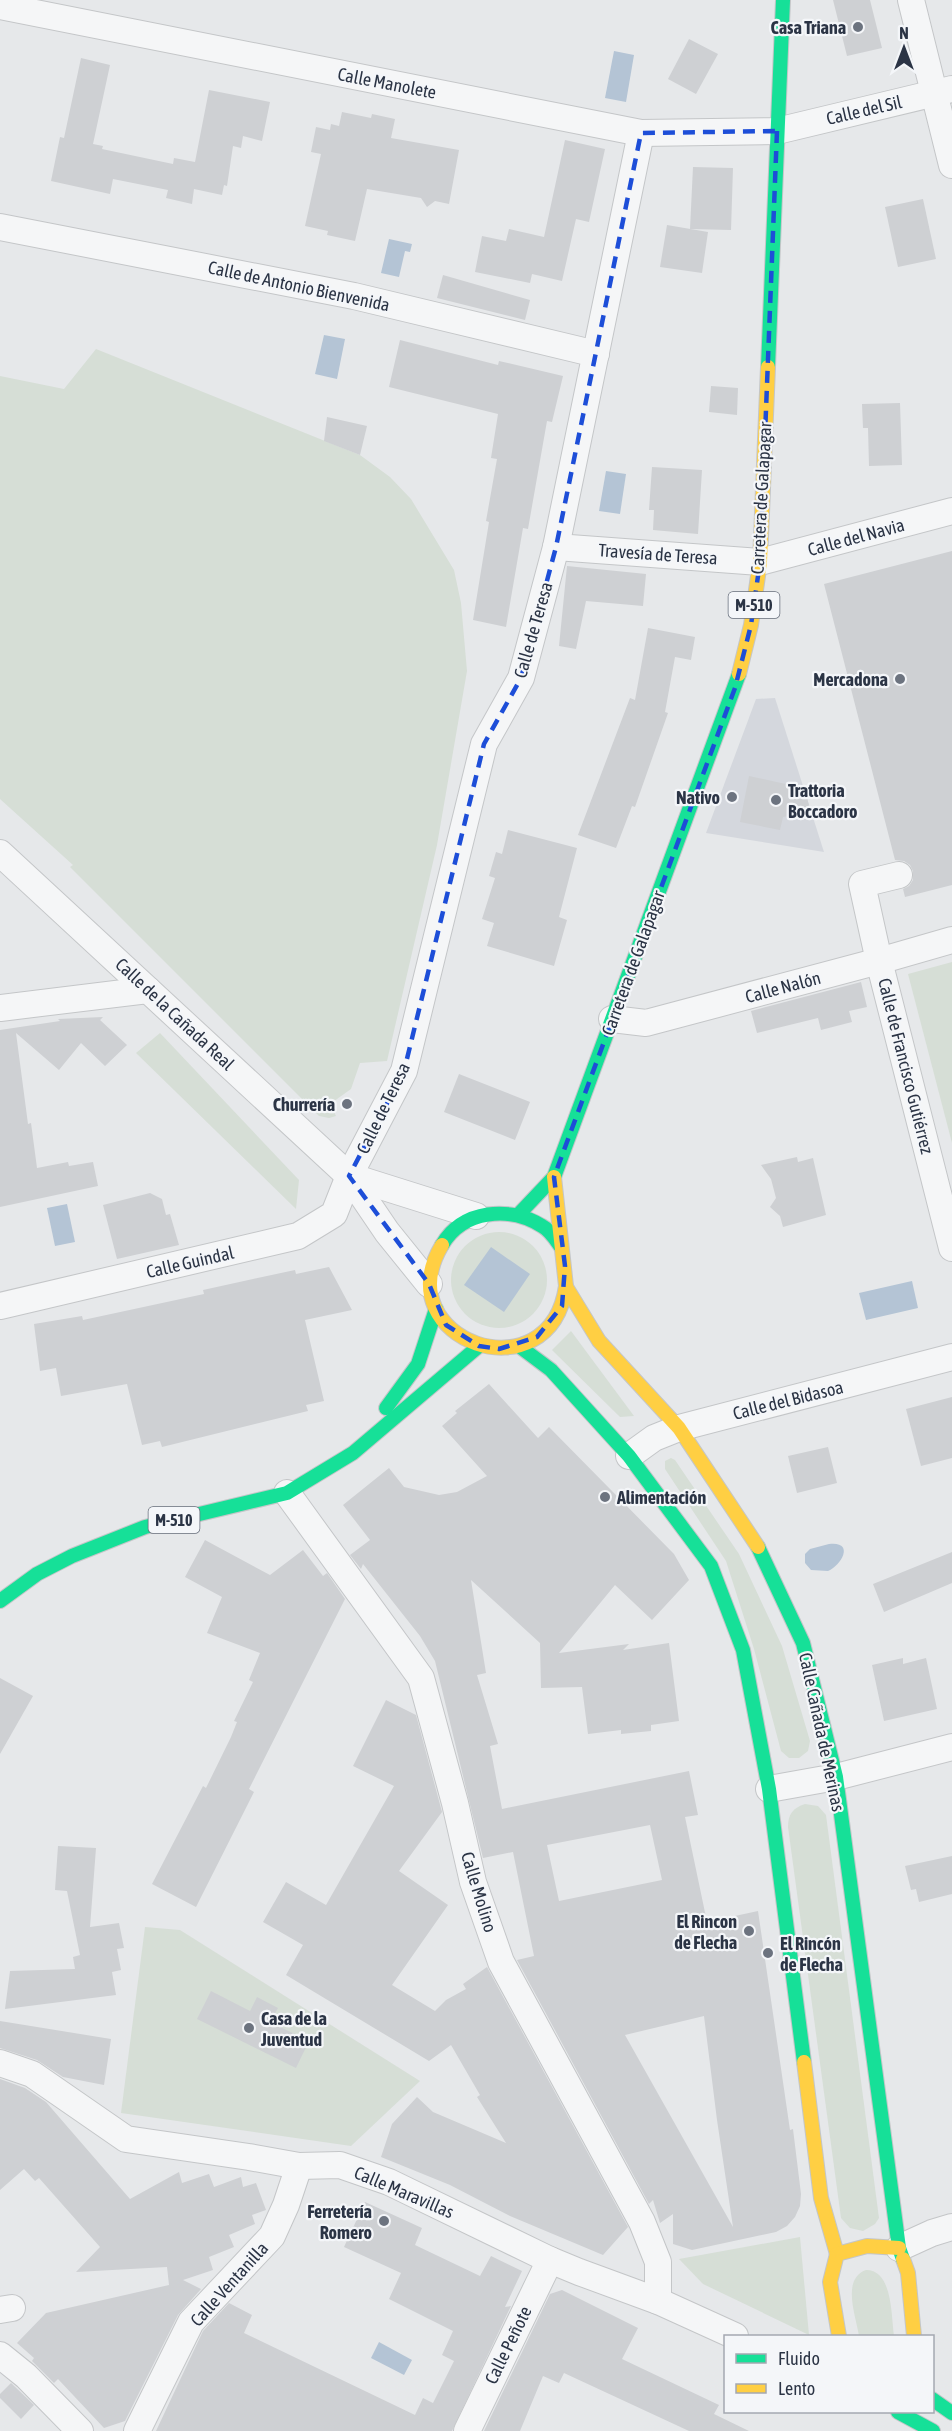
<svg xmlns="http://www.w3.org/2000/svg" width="952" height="2431" viewBox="0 0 952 2431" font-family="'Asap Condensed',sans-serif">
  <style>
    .built { fill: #d4d7dd }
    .green { fill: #d6ded6 }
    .water { fill: #b4c4d5 }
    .building { fill: #ced0d3; fill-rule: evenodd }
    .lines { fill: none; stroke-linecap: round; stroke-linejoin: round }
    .street-casing { stroke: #c4c6c8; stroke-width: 28 }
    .fast-casing { stroke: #c4c6c8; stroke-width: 16 }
    .slow-casing { stroke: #c4c6c8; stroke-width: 16 }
    .street { stroke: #f5f6f7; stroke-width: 26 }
    .fast { stroke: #16e098; stroke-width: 14 }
    .slow { stroke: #ffcf43; stroke-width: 14 }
    .marked { fill: none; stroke: #1d4ed8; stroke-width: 4.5; stroke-dasharray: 12 8; stroke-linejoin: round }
    .poi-dot { fill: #6c737f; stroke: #f4f6f9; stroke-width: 2 }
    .labels { text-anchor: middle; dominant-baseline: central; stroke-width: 4.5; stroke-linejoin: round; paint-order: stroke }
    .shield { fill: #f4f6f9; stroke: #676e7b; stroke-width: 1.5 }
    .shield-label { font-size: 16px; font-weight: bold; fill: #2b3445 }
    .poi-label { font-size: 18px; font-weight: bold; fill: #2b3445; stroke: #f4f6f9; text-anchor: end }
    .street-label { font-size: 18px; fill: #2b3445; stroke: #f4f6f9 }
  </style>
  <rect width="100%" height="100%" fill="#e6e8ea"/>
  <polygon class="built" points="775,698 824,852 706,833 756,699"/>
  <g class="green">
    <polygon points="96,349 360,455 390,477 411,499 454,570 461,603 467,671 437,845 387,1061 360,1063 351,1089 330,1104 336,1116 329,1118 319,1116 70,867 73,865 0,799 0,376 64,389"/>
    <polygon points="952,962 952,1143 908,974"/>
    <polygon points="160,1033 299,1180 296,1209 136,1053"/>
    <circle cx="499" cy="1280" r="48"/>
    <polygon points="571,1331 634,1416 620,1417 552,1350"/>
    <polygon points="671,1458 675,1460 739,1554 782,1646 810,1741 808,1751 799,1758 789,1758 781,1751 754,1649 726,1561 665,1469 665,1461"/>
    <path d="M805,1804l13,2 8,9 53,403 -4,6 -12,7 -13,-3 -9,-10 -53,-391c0,-13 5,-19 17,-23z"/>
    <polygon points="145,1927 180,1930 420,2081 351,2146 121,2113"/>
    <polygon points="800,2237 809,2335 703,2284 679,2259"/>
    <path d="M866,2270c27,0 25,46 28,66h-35c-3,-20 -18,-57 7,-66z"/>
  </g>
  <g class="water">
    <polygon points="614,51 634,55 626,102 605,98"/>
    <polygon points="389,239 412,244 410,252 405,251 399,277 381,273"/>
    <polygon points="324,335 345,339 337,379 315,374"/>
    <polygon points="606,471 626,474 620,514 599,511"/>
    <polygon points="67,1204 75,1242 55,1246 47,1208"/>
    <polygon points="491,1247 530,1274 504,1312 464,1285"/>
    <polygon points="912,1281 918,1308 866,1320 859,1293"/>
    <path d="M829,1544c25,-3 14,20 -1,27l-17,-1 -6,-7v-9l5,-5z"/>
    <polygon points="379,2342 412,2360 404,2375 371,2358"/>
  </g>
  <g class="building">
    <polygon points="833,0 870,0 882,48 847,56"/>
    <polygon points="689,39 718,54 696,94 668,79"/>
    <polygon points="81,58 110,65 93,144 103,146 102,149 173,164 174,158 195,162 209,90 270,102 262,141 243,136 241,148 233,146 227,186 224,185 222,195 194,189 192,204 166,198 168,190 113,179 110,194 51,181 60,137 64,138"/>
    <polygon points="342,112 371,118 372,114 395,119 391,138 459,150 449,204 435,201 427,207 421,198 367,189 355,241 327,235 328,231 305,226 321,154 311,152 316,127 330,130 331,124 339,126"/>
    <polygon points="565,140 605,149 589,222 576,219 562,281 532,274 530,283 475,272 482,236 506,241 509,229 544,237"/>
    <polygon points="693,167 733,168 731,230 690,229"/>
    <polygon points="923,199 936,259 898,267 885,207"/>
    <polygon points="667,225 708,232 702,273 660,267"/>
    <polygon points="443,275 530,300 525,320 437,298"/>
    <polygon points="400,340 498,365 499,361 563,376 552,422 547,421 528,529 523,528 506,627 473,620 489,522 486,521 497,459 491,458 498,414 389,387"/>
    <polygon points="711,386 738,388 737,415 709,412"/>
    <polygon points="900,403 902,465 869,466 868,428 863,428 862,404"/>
    <polygon points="327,417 367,426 360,455 324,441"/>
    <polygon points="652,467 702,470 698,534 653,530 654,510 649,510"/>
    <polygon points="952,551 952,885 905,897 903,889 909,886 913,880 913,871 910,865 904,861 895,860 824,584"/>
    <polygon points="567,566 646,574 643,606 586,601 576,649 559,646"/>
    <polygon points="648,628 695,637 691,660 675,657 665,712 668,713 635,807 632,806 616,848 578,835 630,698 635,700"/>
    <polygon points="749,776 804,788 811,812 783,817 780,830 740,822"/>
    <polygon points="508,830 577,848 559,917 567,920 554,966 487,946 494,923 482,919 495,878 489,876 496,852 502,854"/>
    <polygon points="861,982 867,1007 849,1011 852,1022 821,1030 818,1018 757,1033 751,1011"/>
    <polygon points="103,1017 100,1020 127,1045 105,1066 81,1043 59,1070 16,1033 28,1124 31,1123 37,1168 68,1162 69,1166 93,1162 98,1186 0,1207 0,1030 60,1021 58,1019"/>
    <polygon points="459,1074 530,1102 515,1140 444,1112"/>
    <polygon points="797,1157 798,1162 813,1158 826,1215 783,1227 780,1216 770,1207 776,1198 771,1179 761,1165"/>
    <polygon points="150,1193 162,1199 166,1215 170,1214 179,1245 117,1259 103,1205"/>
    <polygon points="329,1267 352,1310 305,1320 324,1401 306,1405 308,1411 162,1447 160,1441 142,1445 127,1384 61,1396 56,1368 40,1371 34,1324 82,1316 83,1320 204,1294 203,1290 253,1279 295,1270 296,1274"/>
    <path d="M489,1384l49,54 11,-11 125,127 15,26 -37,40 -37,-35 -56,68 70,-9 -6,6 46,-7 10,78 -28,4v6l-30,3v-4l-33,4 -6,-47 -41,1 -1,-45 -69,-63 15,93 -9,2 21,69 -8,2 12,63 187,-38 9,44 -13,2 22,105 51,-11 32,219 3,-1 8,65 -1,12 -5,11 -8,9 -11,6 -84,18 -19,-6v-30l-13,9 -7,-23 -4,4 -132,-244 17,-4 -21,-104 -30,6 -48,-197 -15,-25 -57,-72 -2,5 -11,-14 20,-15 -27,-35 46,-37 15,19 35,8 18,-3 30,-16 -45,-50 15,-13 -2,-2zM650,1825l12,55 -103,21 -12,-56zM704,2016l13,104 16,107 -108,-192z"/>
    <polygon points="952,1397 952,1458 921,1466 906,1409"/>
    <polygon points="828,1447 837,1483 797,1493 788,1456"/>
    <polygon points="205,1540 270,1575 303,1550 323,1576 327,1573 345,1599 249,1789 254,1792 196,1907 152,1884 203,1786 206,1788 231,1737 237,1722 234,1721 253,1682 249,1680 260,1653 207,1633 222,1597 185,1577"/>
    <polygon points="952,1552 952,1583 884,1612 873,1584"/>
    <polygon points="903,1658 903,1664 926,1658 937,1709 884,1721 872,1665"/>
    <polygon points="0,1678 33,1696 0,1754"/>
    <polygon points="386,1700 416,1715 442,1812 399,1871 448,1905 392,1985 435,2011 446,2000 466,1989 463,1984 487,1967 628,2227 603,2255 510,2216 450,2185 381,2157 392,2124 417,2097 433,2112 506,2143 477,2097 480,2095 451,2045 429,2061 286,1975 303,1945 263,1922 286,1882 326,1905 394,1786 353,1766"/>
    <polygon points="58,1846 96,1848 90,1927 119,1923 124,1948 117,1949 121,1970 112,1972 116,1995 5,2009 10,1971 75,1969 73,1957 80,1955 67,1891 55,1890"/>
    <polygon points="952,1856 952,1894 919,1902 916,1889 911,1890 905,1866"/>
    <polygon points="211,1991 250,2011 257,1997 278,2008 270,2022 309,2041 296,2068 197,2019"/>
    <polygon points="0,2021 111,2039 104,2085 63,2077 37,2060 0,2048"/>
    <polygon points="0,2079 25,2088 46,2102 130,2199 179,2172 182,2183 209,2174 214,2187 241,2177 243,2187 256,2183 266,2210 252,2215 255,2224 229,2235 234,2247 209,2257 213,2270 183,2280 201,2289 178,2315 125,2421 104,2428 58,2379 54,2383 32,2361 34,2358 17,2343 46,2313 169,2285 167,2267 76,2272 100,2247 39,2178 35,2181 24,2169 0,2190"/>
    <polygon points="365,2202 422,2228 415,2245 480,2276 491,2256 522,2271 505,2307 511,2306 452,2431 156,2431 203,2331 229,2303 252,2315 244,2333 415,2415 423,2398 433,2403 454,2361 442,2355 453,2331 389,2299 401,2273 344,2247"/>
    <polygon points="562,2290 638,2328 622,2359 719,2405 714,2414 749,2431 689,2431 564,2373 559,2383 543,2376 520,2431 484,2431 550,2294"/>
    <polygon points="11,2383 34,2405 21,2419 0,2398 0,2394"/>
  </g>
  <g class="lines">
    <g class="street-casing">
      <g id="street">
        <polyline points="911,0 952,165"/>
        <polyline points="0,6 641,133 777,131 952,89"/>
        <polyline points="0,227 354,296 596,354"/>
        <polyline points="556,547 760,562 952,511"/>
        <polyline points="0,853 349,1176 387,1232 429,1284"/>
        <polyline points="899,875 862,884 879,961 952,1248"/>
        <polyline points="0,1008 148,990"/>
        <polyline points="612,1019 646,1023 879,961 952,940"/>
        <polyline points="349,1176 476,1216"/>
        <polyline points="0,1306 298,1236 334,1214 349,1176 404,1071 484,744 521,678 556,547 641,133"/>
        <polyline points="629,1456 654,1438 679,1428 952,1357"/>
        <polyline points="287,1493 421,1678 455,1803 473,1882 501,1962 642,2222 658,2262 658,2301"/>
        <polyline points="769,1789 836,1777 952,1747"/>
        <polyline points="0,2063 32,2074 126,2139 249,2157 299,2166 340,2165 389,2182 550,2260 579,2272 658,2301 735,2336"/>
        <polyline points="899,2248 932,2233 952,2227"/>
        <polyline points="0,2310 12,2308"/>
        <polyline points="0,2355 26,2376 80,2431"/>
        <polyline points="137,2431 191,2322 272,2236 286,2205 299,2166"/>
        <polyline points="467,2431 550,2260"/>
      </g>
    </g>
    <g class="fast-casing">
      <g id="fast">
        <polyline points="768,367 783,0"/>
        <polyline points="518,1215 554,1177 739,674"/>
        <path d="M442,1245c21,-36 68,-39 100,-19 8,4 14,14 19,21"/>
        <polyline points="519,1346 551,1370 629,1456 711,1566 743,1650 769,1789 804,2062"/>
        <polyline points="386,1408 418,1364 436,1309"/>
        <polyline points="758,1547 803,1643 836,1777 899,2248 903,2259"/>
        <polyline points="0,1601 37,1574 72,1556 145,1527 287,1493 353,1453 479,1346"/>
        <polyline points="932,2399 952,2413"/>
        <polyline points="898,2412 933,2431"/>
      </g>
    </g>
    <g class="slow-casing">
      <g id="slow">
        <polyline points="739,674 751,625 760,562 768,367"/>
        <path d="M442,1245c-57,96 108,153 124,41l-12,-109"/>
        <polyline points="566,1287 599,1341 679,1428 758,1547"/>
        <polyline points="804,2062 821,2198 837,2254"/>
        <polyline points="903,2259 908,2273 914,2336"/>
        <polyline points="839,2336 830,2282 837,2254 867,2246 899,2248"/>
      </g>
    </g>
    <use href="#street" class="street"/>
    <use href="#fast" class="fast"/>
    <use href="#slow" class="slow"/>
  </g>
  <path class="marked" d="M777,131l-17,431 -9,63 -16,63 -181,489 11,89 -3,40 -25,31 -38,12 -20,-3 -33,-21 -17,-41 -80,-108 55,-105 80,-327 37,-66 35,-131 85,-414z"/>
  <g class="poi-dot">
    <circle cx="858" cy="27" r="6"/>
    <circle cx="900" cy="679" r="6"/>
    <circle cx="732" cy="797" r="6"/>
    <circle cx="776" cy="800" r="6"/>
    <circle cx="347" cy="1104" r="6"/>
    <circle cx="605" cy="1497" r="6"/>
    <circle cx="749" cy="1931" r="6"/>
    <circle cx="768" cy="1953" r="6"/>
    <circle cx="249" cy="2028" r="6"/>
    <circle cx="384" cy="2221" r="6"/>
  </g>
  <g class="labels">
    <g class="shield">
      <rect x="728.5" y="592" width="51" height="26" rx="4.5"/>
      <rect x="148.5" y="1507" width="51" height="26" rx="4.5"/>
    </g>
    <g class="shield-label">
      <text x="754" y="605">M-510</text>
      <text x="174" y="1520">M-510</text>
    </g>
    <g class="poi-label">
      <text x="846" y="27">Casa Triana</text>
      <text x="888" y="679">Mercadona</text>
      <text x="788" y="790" text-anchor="start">Trattoria<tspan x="788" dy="21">Boccadoro</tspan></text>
      <text x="720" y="797">Nativo</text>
      <text x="335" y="1104">Churrería</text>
      <text x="617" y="1497" text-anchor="start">Alimentación</text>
      <text x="737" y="1921">El Rincon<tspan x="737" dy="21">de Flecha</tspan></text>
      <text x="780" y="1943" text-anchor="start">El Rincón<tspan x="780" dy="21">de Flecha</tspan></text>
      <text x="261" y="2018" text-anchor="start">Casa de la<tspan x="261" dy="21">Juventud</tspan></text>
      <text x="372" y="2211">Ferretería<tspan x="372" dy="21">Romero</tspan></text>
    </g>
    <g class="street-label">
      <text transform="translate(387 83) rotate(11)">Calle Manolete</text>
      <text transform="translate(864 110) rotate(-13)">Calle del Sil</text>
      <text transform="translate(299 286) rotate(12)">Calle de Antonio Bienvenida</text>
      <text transform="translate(761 498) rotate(-87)">Carretera de Galapagar</text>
      <text transform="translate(856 537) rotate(-15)">Calle del Navia</text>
      <text transform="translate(658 554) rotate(4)">Travesía de Teresa</text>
      <text transform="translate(533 630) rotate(-74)">Calle de Teresa</text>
      <text transform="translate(633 963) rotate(-70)">Carretera de Galapagar</text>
      <text transform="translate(783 987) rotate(-15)">Calle Nalón</text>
      <text transform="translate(175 1014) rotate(43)">Calle de la Cañada Real</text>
      <text transform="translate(906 1066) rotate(76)">Calle de Francisco Gutiérrez</text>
      <text transform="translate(383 1108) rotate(-64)">Calle de Teresa</text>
      <text transform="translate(190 1262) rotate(-13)">Calle Guindal</text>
      <text transform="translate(788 1400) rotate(-14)">Calle del Bidasoa</text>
      <text transform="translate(822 1732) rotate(78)">Calle Cañada de Merinas</text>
      <text transform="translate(479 1892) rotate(73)">Calle Molino</text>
      <text transform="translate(404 2192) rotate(23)">Calle Maravillas</text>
      <text transform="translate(229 2284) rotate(-48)">Calle Ventanilla</text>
      <text transform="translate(508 2345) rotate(-64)">Calle Peñote</text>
    </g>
  </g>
  <rect x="724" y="2335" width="210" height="78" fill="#f4f6f9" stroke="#a4a8b1" stroke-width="1.5"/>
  <rect x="736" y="2354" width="30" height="9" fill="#16e098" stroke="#a4a8b1" stroke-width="1.5"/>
  <text x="778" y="2365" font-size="18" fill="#2b3445">Fluido</text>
  <rect x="736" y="2384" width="30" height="9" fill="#ffcf43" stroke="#a4a8b1" stroke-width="1.5"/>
  <text x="778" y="2395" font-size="18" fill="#2b3445">Lento</text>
  <g transform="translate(904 48)" stroke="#f4f6f9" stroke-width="4.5" paint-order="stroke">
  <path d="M0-4.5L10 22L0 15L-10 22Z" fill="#2b3445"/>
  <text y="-9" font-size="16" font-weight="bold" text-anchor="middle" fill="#2b3445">N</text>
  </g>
</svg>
